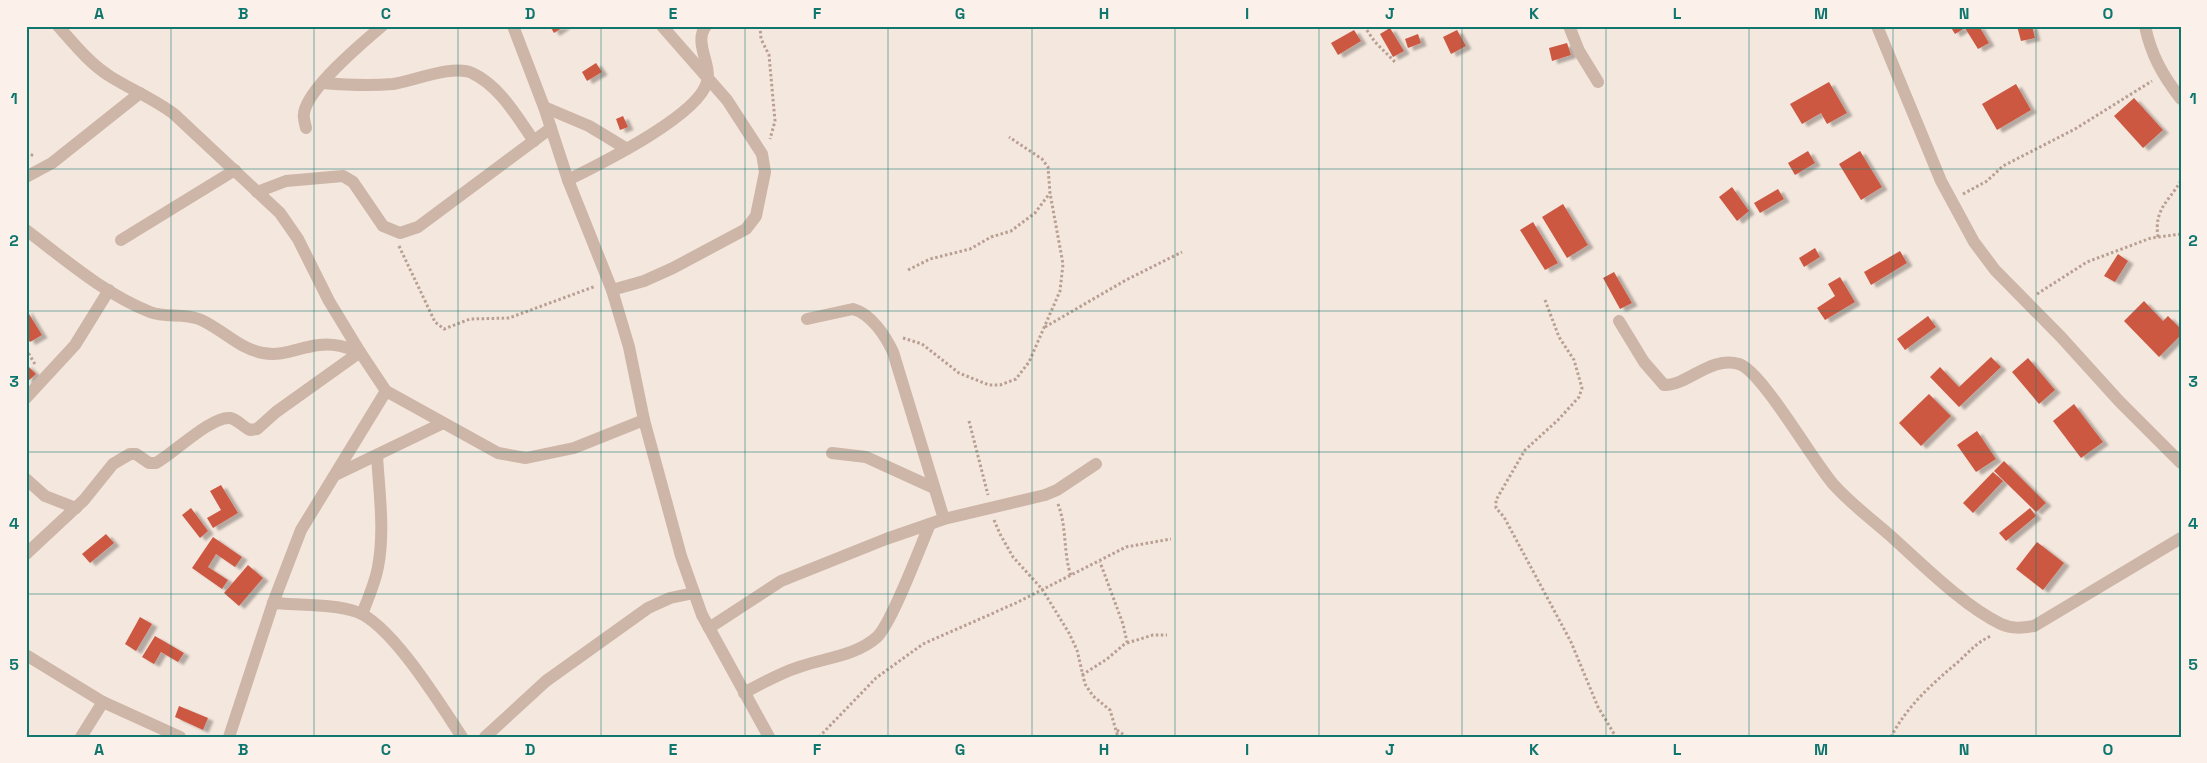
<svg xmlns="http://www.w3.org/2000/svg" width="2207" height="763" viewBox="0 0 2207 763" font-family="'Space Grotesk',sans-serif">
  <style>
    .building { fill: #cc5843; filter: url(#shadow) }
    .lines { fill: none; stroke-linecap: round; stroke-linejoin: round }
    .path { stroke: #b99f92; stroke-width: 3; stroke-dasharray: 2.5 2.5; stroke-linecap: butt }
    .minor { stroke: #cdb5a8; stroke-width: 12 }
    .grid { fill: none; stroke: #0f766e; stroke-width: 1; stroke-opacity: 0.55 }
    .neatline { fill: none; stroke: #0f766e; stroke-width: 2 }
    .grid-label { font-size: 16px; text-anchor: middle; font-weight: bold; fill: #0f766e }
  </style>
  <defs>
    <filter id="shadow"><feDropShadow dx="5.5" dy="3" stdDeviation="1" flood-color="#0004"/></filter>
  </defs>
  <rect width="100%" height="100%" fill="#f4e7dd"/>
  <g class="building">
    <polygon points="550,26 565,26 554,33"/>
    <polygon points="1950,26 1979,26 1989,43 1978,49 1965,28 1955,34"/>
    <polygon points="2017,26 2032,26 2035,38 2021,41"/>
    <polygon points="1390,28 1404,51 1393,57 1380,34"/>
    <polygon points="1354,30 1361,41 1338,55 1331,43"/>
    <polygon points="1457,30 1466,46 1451,54 1443,37"/>
    <polygon points="1418,34 1421,43 1408,48 1405,39"/>
    <polygon points="1567,43 1571,55 1552,61 1549,48"/>
    <polygon points="596,63 602,72 587,81 582,72"/>
    <polygon points="1829,82 1847,113 1827,124 1821,113 1802,124 1790,104"/>
    <polygon points="2016,84 2031,110 1997,130 1982,104"/>
    <polygon points="2134,98 2163,130 2143,148 2114,116"/>
    <polygon points="623,116 628,127 620,130 616,119"/>
    <polygon points="1808,151 1815,163 1795,175 1788,163"/>
    <polygon points="1860,151 1882,187 1861,200 1839,164"/>
    <polygon points="1732,187 1749,211 1737,221 1719,197"/>
    <polygon points="1778,189 1784,199 1760,213 1754,203"/>
    <polygon points="1563,204 1588,245 1567,258 1542,217"/>
    <polygon points="1533,222 1558,263 1545,270 1520,230"/>
    <polygon points="1815,248 1820,257 1804,267 1799,258"/>
    <polygon points="1900,251 1907,263 1871,285 1864,272"/>
    <polygon points="2118,254 2128,261 2115,282 2104,276"/>
    <polygon points="1614,272 1632,303 1620,309 1603,278"/>
    <polygon points="1840,277 1855,302 1825,320 1817,308 1835,296 1828,284"/>
    <polygon points="2144,301 2163,321 2168,316 2181,329 2181,335 2159,357 2124,321"/>
    <polygon points="26,309 42,335 30,342 26,336"/>
    <polygon points="1928,316 1936,327 1905,350 1897,339"/>
    <polygon points="1991,357 2001,367 1959,407 1930,377 1940,367 1959,387"/>
    <polygon points="2028,358 2055,390 2039,404 2012,372"/>
    <polygon points="26,364 36,374 26,383"/>
    <polygon points="1929,394 1951,416 1921,446 1899,423"/>
    <polygon points="2074,404 2103,442 2081,458 2053,421"/>
    <polygon points="1977,431 1996,459 1976,472 1957,445"/>
    <polygon points="2004,461 2046,503 2036,512 1994,471"/>
    <polygon points="1993,472 2003,481 1973,513 1963,503"/>
    <polygon points="221,485 238,513 213,528 207,518 221,510 210,491"/>
    <polygon points="191,508 208,531 200,538 182,515"/>
    <polygon points="2030,508 2036,516 2006,541 1999,533"/>
    <polygon points="106,534 114,543 90,563 82,554"/>
    <polygon points="213,537 242,557 235,567 216,554 208,567 228,580 222,589 192,568"/>
    <polygon points="2037,542 2064,563 2043,590 2016,569"/>
    <polygon points="248,565 263,578 239,606 224,593"/>
    <polygon points="140,617 152,624 136,651 125,644"/>
    <polygon points="155,636 184,653 178,662 161,652 154,664 142,657"/>
    <polygon points="179,706 208,718 203,730 175,717"/>
  </g>
  <g class="lines">
    <g class="path">
      <polyline points="760,26 761,39 769,55 775,121 770,139"/>
      <polyline points="1364,26 1375,42 1395,62"/>
      <polyline points="26,153 35,156"/>
      <polyline points="1963,194 1987,181 2003,166 2075,129 2152,81"/>
      <path d="M2158,237c-4,-27 9,-34 23,-56"/>
      <polyline points="399,246 435,322 444,329 470,319 509,318 596,286"/>
      <polyline points="908,270 930,259 970,249 991,237 1011,231 1035,213 1050,193"/>
      <polyline points="2037,294 2087,262 2151,238 2181,234"/>
      <polyline points="1545,300 1559,337 1574,360 1582,388 1579,397 1558,420 1525,450 1496,500 1496,508 1504,517 1571,642 1598,707 1616,737"/>
      <polyline points="1045,327 1126,280 1182,252"/>
      <polyline points="903,338 922,344 959,373 989,385 1000,385 1016,379 1029,362 1060,291 1063,264 1050,193 1048,167 1042,159 1009,137"/>
      <polyline points="26,349 36,366"/>
      <polyline points="969,421 988,495"/>
      <path d="M1058,504c9,23 5,48 13,72"/>
      <polyline points="994,520 1000,534 1013,557 1042,589 1069,633 1077,650 1085,684 1093,696 1110,710 1118,737"/>
      <polyline points="1127,643 1153,635 1167,635"/>
      <polyline points="1082,675 1107,659 1127,642 1123,624 1100,562"/>
      <polyline points="1117,730 1127,737"/>
      <polyline points="819,737 876,678 923,644 1016,603 1126,547 1171,539"/>
      <path d="M1891,737c16,-31 41,-53 67,-75 11,-10 19,-20 33,-26"/>
    </g>
    <g class="minor">
      <path d="M58,26c17,19 32,38 53,51 21,13 43,22 63,37l106,99 18,26 31,62 31,51 26,39 112,62 28,5 48,-10 70,-28"/>
      <polyline points="513,26 544,107 568,180 612,290 629,347 644,420 665,497 681,556 702,615 769,737"/>
      <polyline points="1569,26 1579,51 1598,82"/>
      <polyline points="1877,26 1941,181 1974,242 1995,270 2061,337 2119,401 2181,463"/>
      <path d="M2145,26c6,29 18,50 36,73"/>
      <path d="M323,83c24,2 46,3 70,1 20,-3 61,-20 79,-11 28,13 45,44 62,68"/>
      <polyline points="544,107 589,126 627,149"/>
      <path d="M306,128c-1,-5 -3,-10 -2,-15 4,-25 58,-70 78,-87"/>
      <polyline points="26,177 52,163 140,93"/>
      <path d="M568,180c32,-16 130,-64 139,-98 5,-18 -14,-40 -1,-56"/>
      <polyline points="257,192 286,181 343,176 353,182 383,226 400,233 418,227 551,128"/>
      <path d="M26,230c40,30 77,63 124,82 15,6 33,1 49,7 22,9 40,30 64,34 20,4 37,-6 56,-8 15,-2 27,2 41,7"/>
      <polyline points="121,240 235,170"/>
      <polyline points="612,290 644,281 673,268 746,229 756,216 765,172 762,154 727,100 662,26"/>
      <path d="M807,319l46,-10c18,5 32,26 40,43l51,167"/>
      <path d="M1619,321l25,41 20,23c23,1 47,-30 75,-21 23,7 75,99 95,121 18,20 40,36 60,54 30,27 70,67 107,85 11,5 21,4 33,2l147,-88"/>
      <polyline points="26,398 75,345 109,290"/>
      <polyline points="832,453 866,457 934,488"/>
      <polyline points="335,475 443,423"/>
      <polyline points="26,479 45,496 76,508"/>
      <path d="M26,554l58,-54 29,-36 17,-10h6l13,9h7c17,-9 55,-47 74,-45 7,1 13,9 20,12l7,-1 19,-17 84,-60"/>
      <path d="M273,603c23,2 63,1 84,9 35,13 83,92 105,125"/>
      <path d="M362,614c6,-15 13,-31 16,-47 7,-37 1,-75 -1,-112"/>
      <polyline points="709,628 781,581 886,539 944,519 1045,495 1057,490 1096,464"/>
      <polyline points="26,655 103,702 180,737"/>
      <path d="M744,693c18,-10 36,-20 55,-26 25,-9 57,-11 78,-30 15,-14 43,-90 53,-113"/>
      <polyline points="81,737 103,702"/>
      <polyline points="229,737 273,603 301,530 386,391"/>
      <polyline points="485,737 546,681 648,608 670,598 694,593"/>
    </g>
  </g>
  <path class="grid" d="M171,26v711M314,26v711M458,26v711M601,26v711M745,26v711M888,26v711M1032,26v711M1175,26v711M1319,26v711M1462,26v711M1606,26v711M1749,26v711M1893,26v711M2036,26v711M26,169h2155M26,311h2155M26,452h2155M26,594h2155"/>
  <rect width="2207" height="763" fill="none" stroke="#fbf1ea" stroke-width="55"/>
  <rect x="28" y="28" width="2152" height="708" class="neatline"/>
  <g class="grid-label">
    <text x="99" y="19">A</text>
    <text x="243" y="19">B</text>
    <text x="386" y="19">C</text>
    <text x="530" y="19">D</text>
    <text x="673" y="19">E</text>
    <text x="817" y="19">F</text>
    <text x="960" y="19">G</text>
    <text x="1104" y="19">H</text>
    <text x="1247" y="19">I</text>
    <text x="1390" y="19">J</text>
    <text x="1534" y="19">K</text>
    <text x="1677" y="19">L</text>
    <text x="1821" y="19">M</text>
    <text x="1964" y="19">N</text>
    <text x="2108" y="19">O</text>
    <text x="14" y="104">1</text>
    <text x="2193" y="104">1</text>
    <text x="14" y="246">2</text>
    <text x="2193" y="246">2</text>
    <text x="14" y="387">3</text>
    <text x="2193" y="387">3</text>
    <text x="14" y="529">4</text>
    <text x="2193" y="529">4</text>
    <text x="14" y="670">5</text>
    <text x="2193" y="670">5</text>
    <text x="99" y="755">A</text>
    <text x="243" y="755">B</text>
    <text x="386" y="755">C</text>
    <text x="530" y="755">D</text>
    <text x="673" y="755">E</text>
    <text x="817" y="755">F</text>
    <text x="960" y="755">G</text>
    <text x="1104" y="755">H</text>
    <text x="1247" y="755">I</text>
    <text x="1390" y="755">J</text>
    <text x="1534" y="755">K</text>
    <text x="1677" y="755">L</text>
    <text x="1821" y="755">M</text>
    <text x="1964" y="755">N</text>
    <text x="2108" y="755">O</text>
  </g>
</svg>
